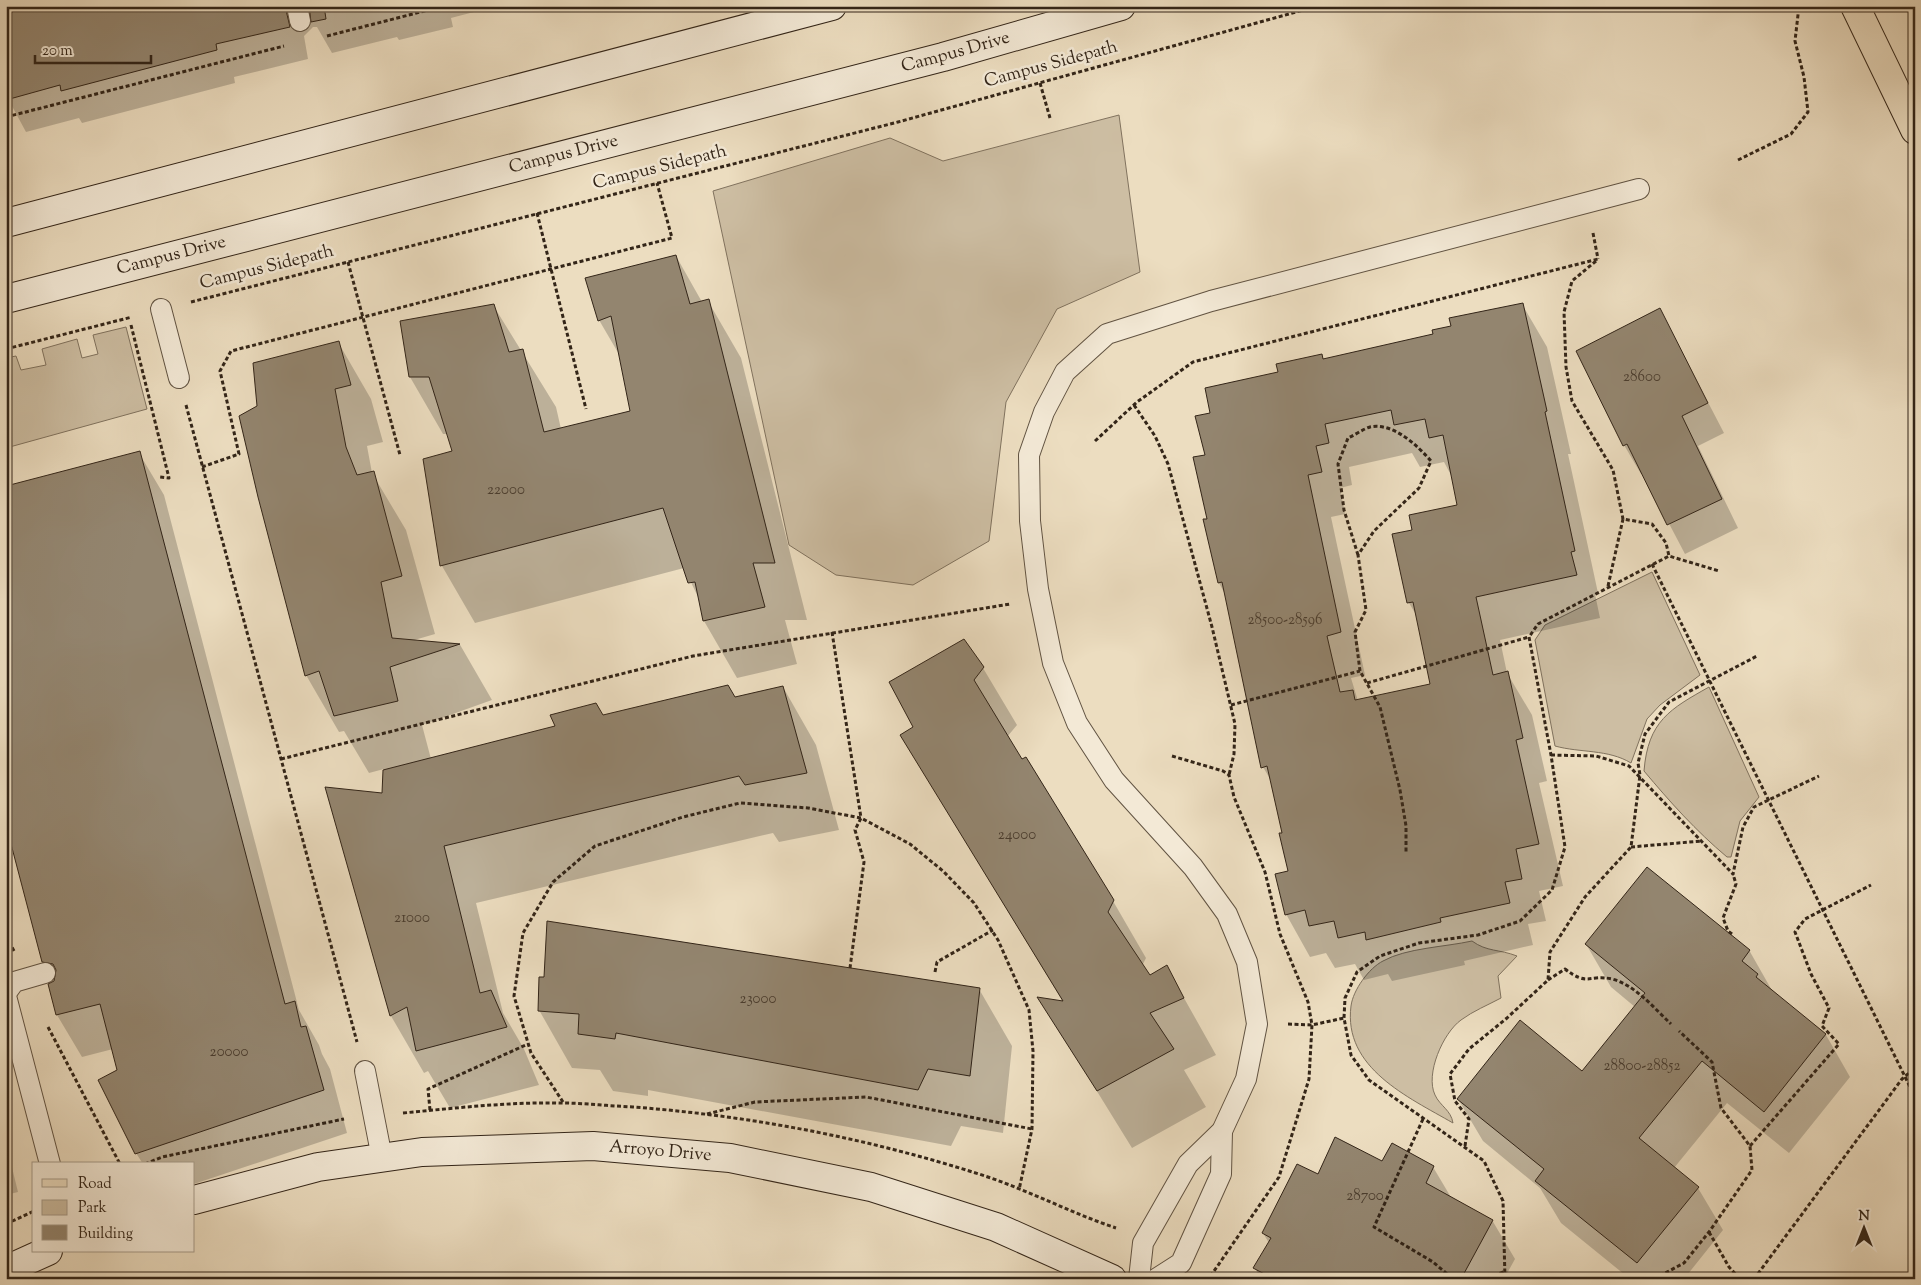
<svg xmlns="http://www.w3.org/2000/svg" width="1921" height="1285" viewBox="0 0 1921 1285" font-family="'Sorts Mill Goudy',serif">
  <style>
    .green { fill: #cdbea3; stroke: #80725e }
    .shadow { fill: #0003; fill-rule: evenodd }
    .building { fill: #93856f; stroke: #332518; fill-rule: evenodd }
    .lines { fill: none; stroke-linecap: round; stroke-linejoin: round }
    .lane-casing { stroke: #615342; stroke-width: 22 }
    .secondary-casing { stroke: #332518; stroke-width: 30 }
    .primary-casing { stroke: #332518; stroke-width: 30 }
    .path { stroke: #332518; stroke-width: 3; stroke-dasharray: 4 2.5; stroke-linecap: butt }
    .lane { stroke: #f3e9d6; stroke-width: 20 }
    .secondary { stroke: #f3e9d6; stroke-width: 28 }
    .primary { stroke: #ecddc0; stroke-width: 28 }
    .labels { text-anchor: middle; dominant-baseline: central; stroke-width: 5; stroke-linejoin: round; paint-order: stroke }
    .number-label { font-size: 15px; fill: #4b3d2e }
    .street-label { font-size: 18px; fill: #332518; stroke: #f3e9d6 }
  </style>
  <rect width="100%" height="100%" fill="#ecddc0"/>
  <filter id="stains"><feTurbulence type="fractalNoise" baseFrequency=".004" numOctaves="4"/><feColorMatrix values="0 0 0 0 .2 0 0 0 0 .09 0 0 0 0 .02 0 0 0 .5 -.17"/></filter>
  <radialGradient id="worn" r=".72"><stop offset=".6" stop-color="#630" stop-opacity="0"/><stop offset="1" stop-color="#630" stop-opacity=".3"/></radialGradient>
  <g class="green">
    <polygon points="1119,115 1140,272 1057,309 1006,402 989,541 913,585 836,575 789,545 713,191 890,138 943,161"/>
    <polygon points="126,327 147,409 6,448 6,358 16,356 21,370 46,365 42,349 77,339 82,358 98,354 93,335"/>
    <path d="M1652,572l48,103 -40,30 -13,14 -16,44c-23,-14 -51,-10 -76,-17l-20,-106 10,-15z"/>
    <path d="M1709,687l50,110 -19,24 -9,36h-4c-31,-26 -57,-55 -83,-86 4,-50 26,-62 65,-84z"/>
    <path d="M1472,941c15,11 27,8 45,15l-19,20 3,22c-13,7 -28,13 -40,22 -18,13 -36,54 -26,75 5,11 16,15 18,28 -45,-26 -110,-55 -102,-117 2,-16 18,-38 32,-45 23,-13 62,-14 89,-20z"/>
  </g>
  <g class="shadow">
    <polygon points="6,6 497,6 451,18 453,27 399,40 397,37 332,53 317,27 313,27 304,36 308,59 234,77 235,83 82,123 79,118 26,132 6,95"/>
    <polygon points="676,256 702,302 708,301 741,358 807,620 785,620 797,664 737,678 704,621 700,601 684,568 475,623 442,566 424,460 453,452 448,434 443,434 410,377 493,305 556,407 561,429 631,411 620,356 599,320"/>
    <path d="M1522,304l25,43 24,107h-3l30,139 -3,1 5,24 -100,22 7,33 25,42 15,66 -8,2 24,103 -24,5 7,30 -18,3 5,21 -69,16 1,4 -73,16 -4,-7 -24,6 -9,-16 -20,4 -9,-15 -16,4 -24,-43 3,-42 -6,-38 -10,-50 -10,-17 -37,-171 -7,-13 -11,-63 -2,-64 5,-43 68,-40 42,-18 3,5 110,-25zM1412,453l8,14 24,-5 8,15 7,29 -45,25 -21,4 16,68 9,15 14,67 -74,16 -7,-23 14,-3 -34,-158 14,-3 -5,-26 12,-3 -3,-18z"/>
    <polygon points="1660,310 1724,433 1698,446 1738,528 1685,554 1643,474 1641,474 1624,445"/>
    <polygon points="338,342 371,399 383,442 367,446 372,473 406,530 435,634 411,641 459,643 492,700 422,725 431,759 603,717 735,698 783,687 816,745 839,830 779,842 773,833 476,903 503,1013 524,1049 539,1085 450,1108 428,1071 424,1073 391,1016 326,788 383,794 384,769 369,773 344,731 339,732 306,675 258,407"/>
    <polygon points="139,453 164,495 299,1010 319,1045 322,1054 330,1069 347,1133 194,1184 194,1164 143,1164 136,1153 113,1049 82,1057 57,1015 55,982 43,961"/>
    <polygon points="964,640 983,668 1017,725 1007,737 1113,901 1146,958 1142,966 1150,977 1166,966 1216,1055 1184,1070 1206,1107 1132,1148 1040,999 1063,1002 902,736 915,727"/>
    <polygon points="1586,944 1749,950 1774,994 1826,1035 1850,1077 1789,1153 1727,1103 1674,1168 1698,1188 1723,1230 1684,1279 1630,1279 1561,1223 1540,1188 1483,1141 1458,1099 1582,1072 1635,1007 1611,987"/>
    <polygon points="545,978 979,989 1012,1046 1003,1133 961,1126 951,1146 648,1090 648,1096 613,1091 600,1070 572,1068 539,1010"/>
    <polygon points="6,1143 18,1192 6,1195"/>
    <polygon points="1382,1162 1433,1167 1452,1199 1492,1220 1515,1259 1504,1279 1261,1279 1255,1268 1269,1243 1263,1233 1318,1176"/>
  </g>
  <g class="building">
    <polygon points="29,6 285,6 290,27 216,44 217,50 61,91 60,85 6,100 6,13"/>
    <polygon points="309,6 324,6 326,19 311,22"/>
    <polygon points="676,255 690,304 709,299 775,563 753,563 765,607 703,621 695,582 688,583 663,508 440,566 423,459 452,451 429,377 409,377 400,321 494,304 509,352 523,349 544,432 630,411 611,316 598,321 585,278"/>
    <path d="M1523,303l24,108 -2,1 30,139 -4,1 6,23 -101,22 17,78 15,-4 15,67 -7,2 23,104 -23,5 6,30 -17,3 5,21 -70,15 1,4 -75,18 -1,-8 -27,6 -4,-17 -25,5 -4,-16 -20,5 -10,-41 13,-3 -9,-38h3l-15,-67 -6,2 -39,-186 -4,1 -15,-64h4l-14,-62 12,-2 -10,-39 15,-3 -5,-25 73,-16 -2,-8 46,-10 1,5 110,-25 -1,-4 19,-4 -2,-8zM1391,410l3,15 31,-6 4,19 14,-3 14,70 -48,10 3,15 -20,4 15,69 6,-1 17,82 -75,16 -2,-10 -13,2 -13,-56 14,-4 -33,-157 14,-3 -6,-26 13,-3 -4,-19z"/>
    <polygon points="1660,308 1708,403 1682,416 1722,499 1667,525 1627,444 1623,446 1576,351"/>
    <polygon points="339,341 351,385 335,389 346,447 357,475 374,471 402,576 381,582 392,638 460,644 390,667 398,701 334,716 319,671 305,676 258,497 239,416 257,406 253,363"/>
    <polygon points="140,451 285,1004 295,1001 301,1027 306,1026 324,1090 135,1154 98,1080 117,1070 100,1004 56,1015 48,984 54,981 56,970 53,964 42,962 6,825 6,486"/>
    <polygon points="964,639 984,667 974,680 1022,759 1026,757 1114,900 1108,912 1150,975 1167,965 1184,998 1150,1013 1174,1049 1097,1091 1037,997 1063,1001 900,735 913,727 889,682"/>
    <polygon points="728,685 735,697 783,686 807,773 745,785 739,776 444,846 480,993 491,990 507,1027 416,1051 407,1007 390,1016 325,787 382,793 383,770 555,726 550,715 596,703 603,715"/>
    <polygon points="1647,867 1750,950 1742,961 1758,974 1756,977 1826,1034 1764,1112 1702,1061 1639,1138 1699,1187 1637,1263 1535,1181 1544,1169 1457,1099 1520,1020 1582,1071 1645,993 1585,944"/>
    <polygon points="547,921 980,988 970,1076 928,1069 918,1090 616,1033 615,1039 578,1034 579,1014 538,1011 539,977 544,977"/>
    <polygon points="1335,1137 1382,1161 1392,1143 1434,1166 1426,1183 1493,1220 1461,1279 1274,1279 1253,1268 1271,1238 1262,1233 1297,1164 1318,1174"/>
  </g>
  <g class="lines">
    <g class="lane-casing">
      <g id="lane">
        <polyline points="297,6 300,21"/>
        <polyline points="161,309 179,378"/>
        <polyline points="6,993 14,982 45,973"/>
        <polyline points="6,996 50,1164"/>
        <polyline points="365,1071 382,1158"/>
        <polyline points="1139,1279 1143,1243 1188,1164 1222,1131 1246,1079 1257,1024 1247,962 1227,914 1193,867 1114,780 1077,723 1053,663 1038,589 1030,521 1029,455 1044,412 1065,372 1107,334 1211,301 1639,189"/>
        <polyline points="1156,1279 1181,1263 1221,1174 1222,1131"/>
      </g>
    </g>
    <g class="secondary-casing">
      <g id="secondary">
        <polyline points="6,223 832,6"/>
        <path id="s1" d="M6,299l937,-242 178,-51"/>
        <path id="s2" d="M194,1200l124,-33 104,-15 171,-6 137,12 141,29 125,40 116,52"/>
        <polyline points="6,1270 48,1251"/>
      </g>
    </g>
    <g class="primary-casing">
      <polyline id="primary" points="1855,6 1915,130"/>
    </g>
    <g class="path">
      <polyline points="327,36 444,6"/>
      <polyline points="1040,83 1050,118"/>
      <polyline points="6,117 284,46"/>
      <polyline points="1738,160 1791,134 1808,112 1804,77 1795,41 1799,6"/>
      <polyline points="537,213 586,409"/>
      <polyline points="1593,233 1598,259"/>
      <polyline points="1596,261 1572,281 1564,312 1566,367 1572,401 1613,470 1623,519"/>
      <polyline points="348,262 400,455"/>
      <polyline points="191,302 898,122 1318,6"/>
      <polyline points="131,325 169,478 160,477"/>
      <polyline points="6,349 132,317"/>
      <polyline points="186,405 357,1042"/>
      <polyline points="1134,405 1155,436 1168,464 1212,627 1235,724 1234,754 1229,775"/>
      <polyline points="1095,441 1137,402 1193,362 1598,259"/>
      <polyline points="202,467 239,454 220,371 231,351 672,238 657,183"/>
      <path d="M1358,555l-14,-45 -6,-46 10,-26c7,-3 15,-9 22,-11 23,-5 48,19 61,34l-12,27 -45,43 -16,24 8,55 -11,22 5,39 20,36 20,83 6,36v26"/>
      <polyline points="1652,564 1915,1097"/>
      <polyline points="1608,586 1623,519 1652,524 1666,543 1669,556"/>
      <polyline points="832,632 861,818 855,830 864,862 850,968"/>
      <polyline points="1367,683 1529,637"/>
      <polyline points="1231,705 1360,671"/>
      <polyline points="1551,755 1596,756 1629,766 1733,874 1743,827 1754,807 1819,776"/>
      <polyline points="1172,756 1223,771 1229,775 1234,797 1265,872 1280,934 1308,1002 1312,1025 1309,1079 1279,1177 1212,1274"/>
      <polyline points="281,759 693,656 1010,604"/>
      <polyline points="1631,847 1702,841"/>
      <polyline points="1732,934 1728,931 1723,918 1736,884 1733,874"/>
      <polyline points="6,936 14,951"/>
      <polyline points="935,972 937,962 993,930"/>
      <path d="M1548,980l17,-11c23,18 24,5 47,10 23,6 42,29 59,45"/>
      <polyline points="1288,1024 1312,1025 1344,1018"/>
      <polyline points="48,1027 120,1164"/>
      <polyline points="563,1102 531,1053 514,996 523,933 553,882 595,846 683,817 740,803 808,808 861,818 910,844 943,871 974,903 998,940 1029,1010 1033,1051 1032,1129 1019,1190"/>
      <polyline points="430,1110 428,1089 528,1044"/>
      <path d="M403,1113c53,-5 105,-11 158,-10 24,0 48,3 72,4 120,9 238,32 352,69 45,15 86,37 131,52"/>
      <polyline points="707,1114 755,1102 866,1097 1032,1129"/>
      <polyline points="1423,1119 1374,1227 1433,1262 1453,1279"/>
      <polyline points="1465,1146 1469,1119 1455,1101 1450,1074 1469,1049 1507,1018 1548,980 1550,952 1585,897 1631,847 1640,775 1638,763 1645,734 1669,702 1757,656"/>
      <polyline points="1750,1146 1839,1044 1822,1026 1829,1008 1811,974 1795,932 1805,919 1871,885"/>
      <polyline points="145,1164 162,1157 344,1119"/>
      <polyline points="6,1224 34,1211"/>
      <polyline points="1709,1232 1729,1267 1740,1279"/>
      <polyline points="1488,1279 1505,1271"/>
      <polyline points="1505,1279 1503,1201 1484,1161 1369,1080 1351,1055 1344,1018 1345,998 1357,972 1380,956 1419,943 1478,935 1520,921 1552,890 1565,847 1551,755 1529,637 1538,624 1669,556 1719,571"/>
      <polyline points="1654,1279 1684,1263 1709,1232 1752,1170 1750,1146 1721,1108 1712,1062 1679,1031"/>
      <polyline points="1754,1279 1902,1079 1915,1068"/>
    </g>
    <use href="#lane" class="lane"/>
    <use href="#secondary" class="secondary"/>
    <use href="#primary" class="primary"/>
  </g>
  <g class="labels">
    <g class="number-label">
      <text x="1642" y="377">28600</text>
      <text x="506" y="490">22000</text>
      <text x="1285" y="620">28500-28596</text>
      <text x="1017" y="835">24000</text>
      <text x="412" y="918">21000</text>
      <text x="758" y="999">23000</text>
      <text x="229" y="1052">20000</text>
      <text x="1642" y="1066">28800-28852</text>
      <text x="1365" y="1196">28700</text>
    </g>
    <g class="street-label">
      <text stroke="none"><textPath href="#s1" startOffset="981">Campus Drive</textPath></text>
      <text transform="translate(1051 65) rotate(-15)">Campus Sidepath</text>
      <text stroke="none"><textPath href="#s1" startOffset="576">Campus Drive</textPath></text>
      <text transform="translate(660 168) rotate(-14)">Campus Sidepath</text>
      <text stroke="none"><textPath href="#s1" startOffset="171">Campus Drive</textPath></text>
      <text transform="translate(267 268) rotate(-14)">Campus Sidepath</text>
      <text stroke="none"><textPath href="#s2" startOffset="472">Arroyo Drive</textPath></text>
    </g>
  </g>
  <rect width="1921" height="1285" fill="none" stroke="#ecddc0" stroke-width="25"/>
  <rect x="8" y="8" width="1906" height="1270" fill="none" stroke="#332518" stroke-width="2.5"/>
  <rect x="12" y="12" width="1896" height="1260" fill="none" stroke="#332518"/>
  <rect x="32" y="1162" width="162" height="90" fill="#f3e9d6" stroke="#a69b8a"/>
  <rect x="42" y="1179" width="25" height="8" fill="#ecddc0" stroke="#a69b8a"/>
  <text x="78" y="1188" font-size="15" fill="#332518">Road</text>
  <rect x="42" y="1200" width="25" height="15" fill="#cdbea3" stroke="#a69b8a"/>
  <text x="78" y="1212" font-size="15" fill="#332518">Park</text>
  <rect x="42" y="1225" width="25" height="15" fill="#93856f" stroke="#a69b8a"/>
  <text x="78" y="1238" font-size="15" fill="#332518">Building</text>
  <g transform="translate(1864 1228)" stroke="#f3e9d6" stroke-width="4" paint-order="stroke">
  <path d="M0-4L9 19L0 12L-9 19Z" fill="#332518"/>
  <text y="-8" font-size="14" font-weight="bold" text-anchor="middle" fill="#332518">N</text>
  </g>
  <path d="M35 55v8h116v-8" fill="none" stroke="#332518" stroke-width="2.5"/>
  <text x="42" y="55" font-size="15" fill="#332518" stroke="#f3e9d6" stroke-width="4" paint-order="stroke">20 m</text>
  <rect width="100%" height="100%" filter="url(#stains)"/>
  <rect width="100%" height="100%" fill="url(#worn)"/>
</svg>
